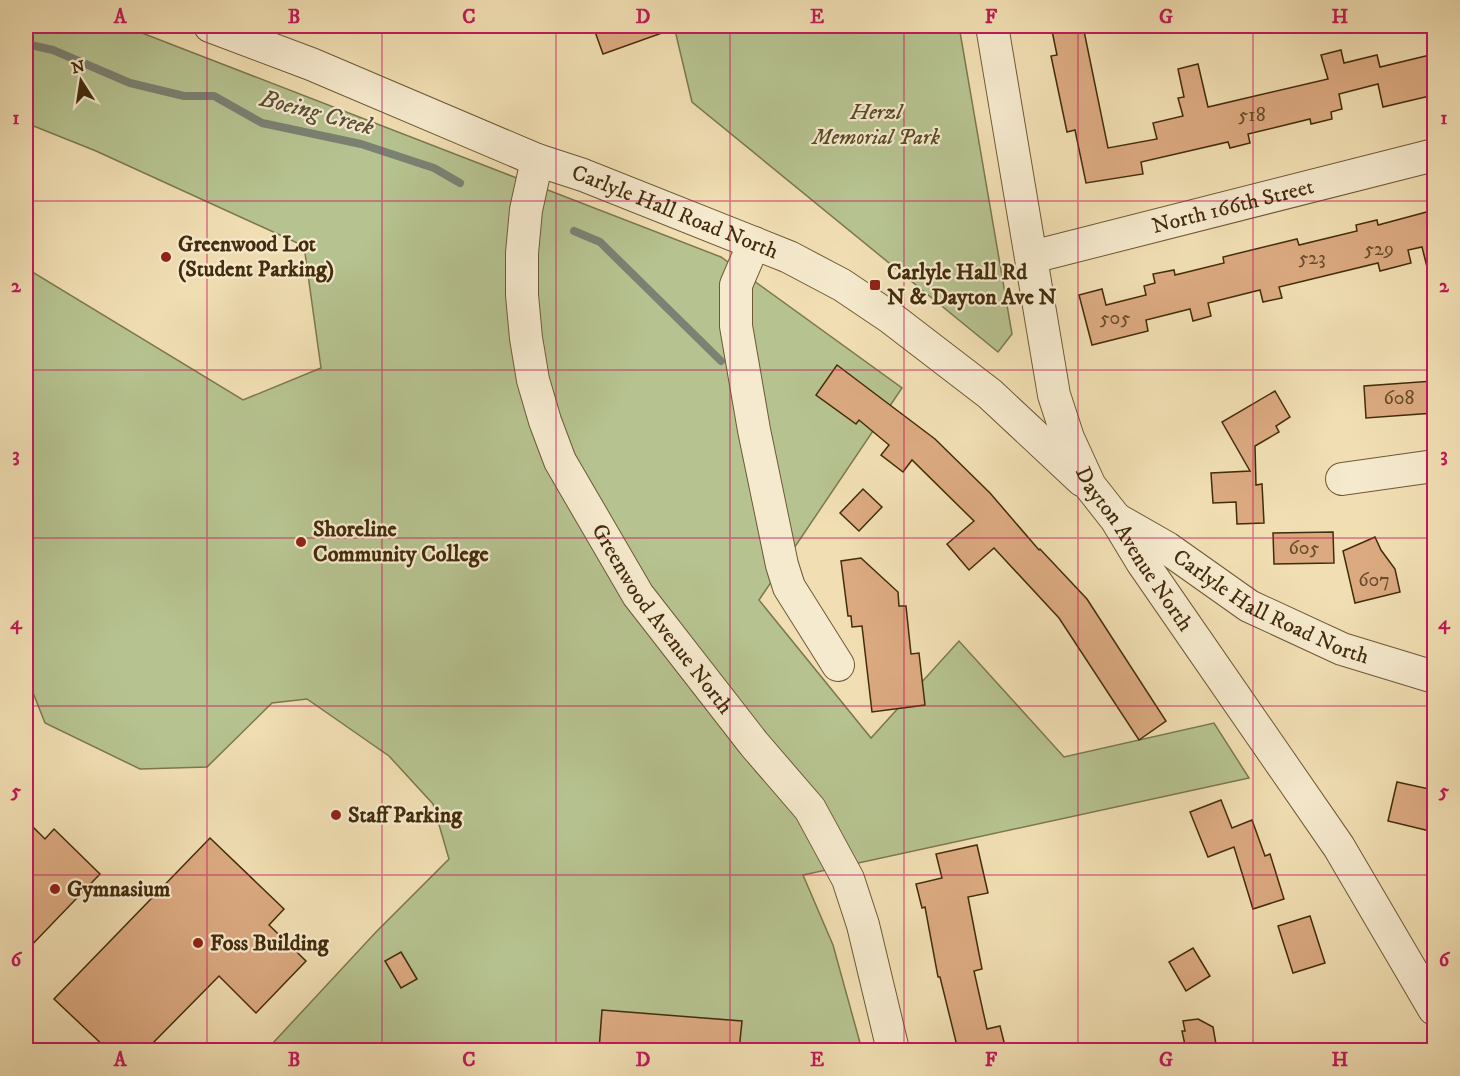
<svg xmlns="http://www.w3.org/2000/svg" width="1460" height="1076" viewBox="0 0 1460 1076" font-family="'IM FELL DW Pica',serif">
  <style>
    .green { fill: #b6c390; stroke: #7c784e; stroke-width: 1.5 }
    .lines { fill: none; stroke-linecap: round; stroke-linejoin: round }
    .stream { stroke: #7b8173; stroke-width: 8 }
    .building { fill: #dcaa81; stroke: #432c0b; stroke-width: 1.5 }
    .minor-casing { stroke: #6e5935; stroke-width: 34 }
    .minor { stroke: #f6eace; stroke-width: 32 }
    .grid { fill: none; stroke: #c2185b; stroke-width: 1.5; stroke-opacity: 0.55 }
    .poi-dot { fill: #8f2418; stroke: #f6eace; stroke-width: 2 }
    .labels { text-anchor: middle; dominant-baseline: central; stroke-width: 4.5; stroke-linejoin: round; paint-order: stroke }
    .number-label { font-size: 20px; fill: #694c28 }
    .park-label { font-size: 22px; font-style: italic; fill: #5a4a26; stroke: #f6eace }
    .street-label { font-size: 22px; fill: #432c0b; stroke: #f6eace }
    .poi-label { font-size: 22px; font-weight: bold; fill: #432c0b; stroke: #f6eace; text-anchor: start }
    .water-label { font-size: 24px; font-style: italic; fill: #5a4f36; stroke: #f6eace }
    .neatline { fill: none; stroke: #c2185b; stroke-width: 2 }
    .grid-label { font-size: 20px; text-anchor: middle; font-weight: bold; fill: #c2185b }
  </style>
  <rect width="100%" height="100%" fill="#f1dfb3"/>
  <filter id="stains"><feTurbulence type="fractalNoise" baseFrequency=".00333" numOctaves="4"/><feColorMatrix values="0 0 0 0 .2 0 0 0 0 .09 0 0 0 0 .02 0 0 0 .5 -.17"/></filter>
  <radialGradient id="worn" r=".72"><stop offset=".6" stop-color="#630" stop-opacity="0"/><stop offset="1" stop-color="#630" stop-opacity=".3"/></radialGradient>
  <g class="green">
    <polygon points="26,26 124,26 721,257 902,388 759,600 871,738 959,641 1064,757 1214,723 1249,778 803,875 833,945 862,1050 278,1050 272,1044 376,932 449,859 433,804 389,756 307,699 272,703 207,767 140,769 45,723 26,675 26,268 243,400 321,368 304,246 96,151 26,123"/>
    <polygon points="674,26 959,26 1012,334 998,352 692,102"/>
  </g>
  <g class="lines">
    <g class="stream">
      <polyline points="26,44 53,50 130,83 184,96 214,96 262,123 361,144 434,168 460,183"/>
      <polyline points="574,231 600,242 721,361"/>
    </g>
  </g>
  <g class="building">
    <polygon points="593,26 676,26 676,28 603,54"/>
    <polygon points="1051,26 1083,26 1108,148 1157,139 1153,123 1183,116 1178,98 1184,97 1178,69 1198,64 1208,107 1328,79 1321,55 1341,50 1344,63 1377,55 1380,67 1434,54 1434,95 1383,107 1378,84 1339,94 1342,109 1331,112 1332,119 1311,124 1310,119 1248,134 1250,143 1230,148 1228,142 1141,162 1143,174 1086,183 1075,130 1067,132 1051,56 1057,55"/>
    <polygon points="1434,210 1434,266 1427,267 1422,247 1408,250 1411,263 1380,271 1378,263 1279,287 1282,298 1263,302 1260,290 1208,303 1211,316 1193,321 1190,309 1146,320 1148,331 1092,345 1079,295 1102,289 1106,305 1146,295 1144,286 1155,283 1153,274 1174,270 1175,275 1224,263 1223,257 1297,239 1299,245 1357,231 1356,225 1377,220 1378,225"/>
    <polygon points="837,365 935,439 990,493 1039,550 1040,549 1087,599 1166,721 1139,740 1059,618 994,548 969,570 947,544 974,521 912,460 903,472 881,455 889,445 859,420 856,424 816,395"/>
    <polygon points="1433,381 1434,413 1366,418 1364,386"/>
    <polygon points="1275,391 1290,417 1276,426 1279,432 1255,446 1256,485 1262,484 1264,523 1237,524 1236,502 1213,503 1211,473 1250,471 1222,422"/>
    <polygon points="863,489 882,507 859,531 840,513"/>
    <polygon points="1333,532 1334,563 1274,564 1273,533"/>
    <polygon points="1375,537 1381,550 1395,569 1400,592 1355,603 1343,551"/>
    <polygon points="861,558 898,592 899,606 906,606 911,654 919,653 925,705 872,712 862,626 852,627 851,616 848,616 841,561"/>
    <polygon points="1397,782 1434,790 1434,832 1388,821"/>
    <polygon points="1221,800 1232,828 1252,820 1265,856 1270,854 1284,899 1253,909 1234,847 1208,857 1190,812"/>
    <polygon points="26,820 45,839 54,829 100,874 26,951"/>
    <polygon points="210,838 284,909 269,925 306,961 256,1013 219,976 146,1050 108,1050 54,999"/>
    <polygon points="977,845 988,893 968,897 982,969 974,971 987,1029 1000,1026 1005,1046 985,1050 958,1050 940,977 938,977 925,907 922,908 916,884 942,878 936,854"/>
    <polygon points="1310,916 1325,963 1293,973 1278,926"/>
    <polygon points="1193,948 1210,976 1186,991 1169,962"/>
    <polygon points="401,952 417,979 401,988 385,961"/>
    <polygon points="602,1010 742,1021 739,1050 599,1050"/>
    <polygon points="1198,1019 1213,1027 1217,1050 1186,1050 1182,1031 1185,1031 1183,1021"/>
  </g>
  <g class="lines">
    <g class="minor-casing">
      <g id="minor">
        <path id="s1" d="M210,26l101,38 226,96 46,15 206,82 53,28 49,33 99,76 92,86"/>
        <path id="s2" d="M992,26l62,369 14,43 22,48 26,33 26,43 197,285 95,162"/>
        <path id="s3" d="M537,160l-11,50 -4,43v42l4,43 7,42 12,41 15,40 78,134 116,149 56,65 38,70 15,46 30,125"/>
        <polyline points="754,243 736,285 736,326 754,430 782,565 789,587 838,665"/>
        <path id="s4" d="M1032,257l402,-102"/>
        <polyline points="1342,479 1434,466"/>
        <path id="s5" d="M1118,520l49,28 82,58 93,43 92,28"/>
      </g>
    </g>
    <use href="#minor" class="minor"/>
  </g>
  <path class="grid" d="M207,26v1024M382,26v1024M556,26v1024M730,26v1024M904,26v1024M1078,26v1024M1253,26v1024M26,201h1408M26,370h1408M26,538h1408M26,706h1408M26,875h1408"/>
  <g class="poi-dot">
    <circle cx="166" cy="257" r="6"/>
    <rect x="869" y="279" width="12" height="12" rx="3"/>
    <circle cx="301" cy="542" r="6"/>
    <circle cx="336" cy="815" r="6"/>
    <circle cx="55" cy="889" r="6"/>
    <circle cx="198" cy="943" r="6"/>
  </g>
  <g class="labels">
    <g class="number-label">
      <text x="1252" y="115">518</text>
      <text x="1379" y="249">529</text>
      <text x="1312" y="258">523</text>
      <text x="1115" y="318">505</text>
      <text x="1399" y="398">608</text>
      <text x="1304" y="548">605</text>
      <text x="1374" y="580">607</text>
    </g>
    <g class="park-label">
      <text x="876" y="112">Herzl<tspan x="876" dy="25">Memorial Park</tspan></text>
    </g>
    <g class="street-label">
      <text stroke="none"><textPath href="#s4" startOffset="207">North 166th Street</textPath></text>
      <text stroke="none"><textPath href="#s1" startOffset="501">Carlyle Hall Road North</textPath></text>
      <text stroke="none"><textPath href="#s2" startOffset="549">Dayton Avenue North</textPath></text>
      <text stroke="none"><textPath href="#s5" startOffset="177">Carlyle Hall Road North</textPath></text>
      <text stroke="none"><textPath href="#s3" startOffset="496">Greenwood Avenue North</textPath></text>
    </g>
    <g class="poi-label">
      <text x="178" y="244">Greenwood Lot<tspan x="178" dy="25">(Student Parking)</tspan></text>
      <text x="887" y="272">Carlyle Hall Rd<tspan x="887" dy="25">N &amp; Dayton Ave N</tspan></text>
      <text x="313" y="529">Shoreline<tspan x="313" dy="25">Community College</tspan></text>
      <text x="348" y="815">Staff Parking</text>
      <text x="67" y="889">Gymnasium</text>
      <text x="210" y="943">Foss Building</text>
    </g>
    <g class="water-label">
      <text transform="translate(317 113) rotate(15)">Boeing Creek</text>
    </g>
  </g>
  <rect width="1460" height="1076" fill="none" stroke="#f1dfb3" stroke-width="66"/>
  <g transform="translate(81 81) rotate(348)" stroke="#f6eace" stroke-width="4.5" paint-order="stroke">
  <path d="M0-4.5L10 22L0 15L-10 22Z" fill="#432c0b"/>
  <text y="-9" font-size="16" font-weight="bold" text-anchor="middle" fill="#432c0b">N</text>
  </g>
  <rect x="33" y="33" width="1394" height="1010" class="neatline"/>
  <g class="grid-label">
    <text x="120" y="23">A</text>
    <text x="294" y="23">B</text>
    <text x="469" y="23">C</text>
    <text x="643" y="23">D</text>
    <text x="817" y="23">E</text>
    <text x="991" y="23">F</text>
    <text x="1166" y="23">G</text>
    <text x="1340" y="23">H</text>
    <text x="16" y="124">1</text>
    <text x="1444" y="124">1</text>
    <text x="16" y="292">2</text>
    <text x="1444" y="292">2</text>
    <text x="16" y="461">3</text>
    <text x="1444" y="461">3</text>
    <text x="16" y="629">4</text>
    <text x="1444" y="629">4</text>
    <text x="16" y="797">5</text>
    <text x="1444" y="797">5</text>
    <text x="16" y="966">6</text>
    <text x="1444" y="966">6</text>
    <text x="120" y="1066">A</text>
    <text x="294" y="1066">B</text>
    <text x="469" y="1066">C</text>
    <text x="643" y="1066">D</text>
    <text x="817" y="1066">E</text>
    <text x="991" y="1066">F</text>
    <text x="1166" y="1066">G</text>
    <text x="1340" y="1066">H</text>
  </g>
  <rect width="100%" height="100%" filter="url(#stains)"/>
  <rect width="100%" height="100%" fill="url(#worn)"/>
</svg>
